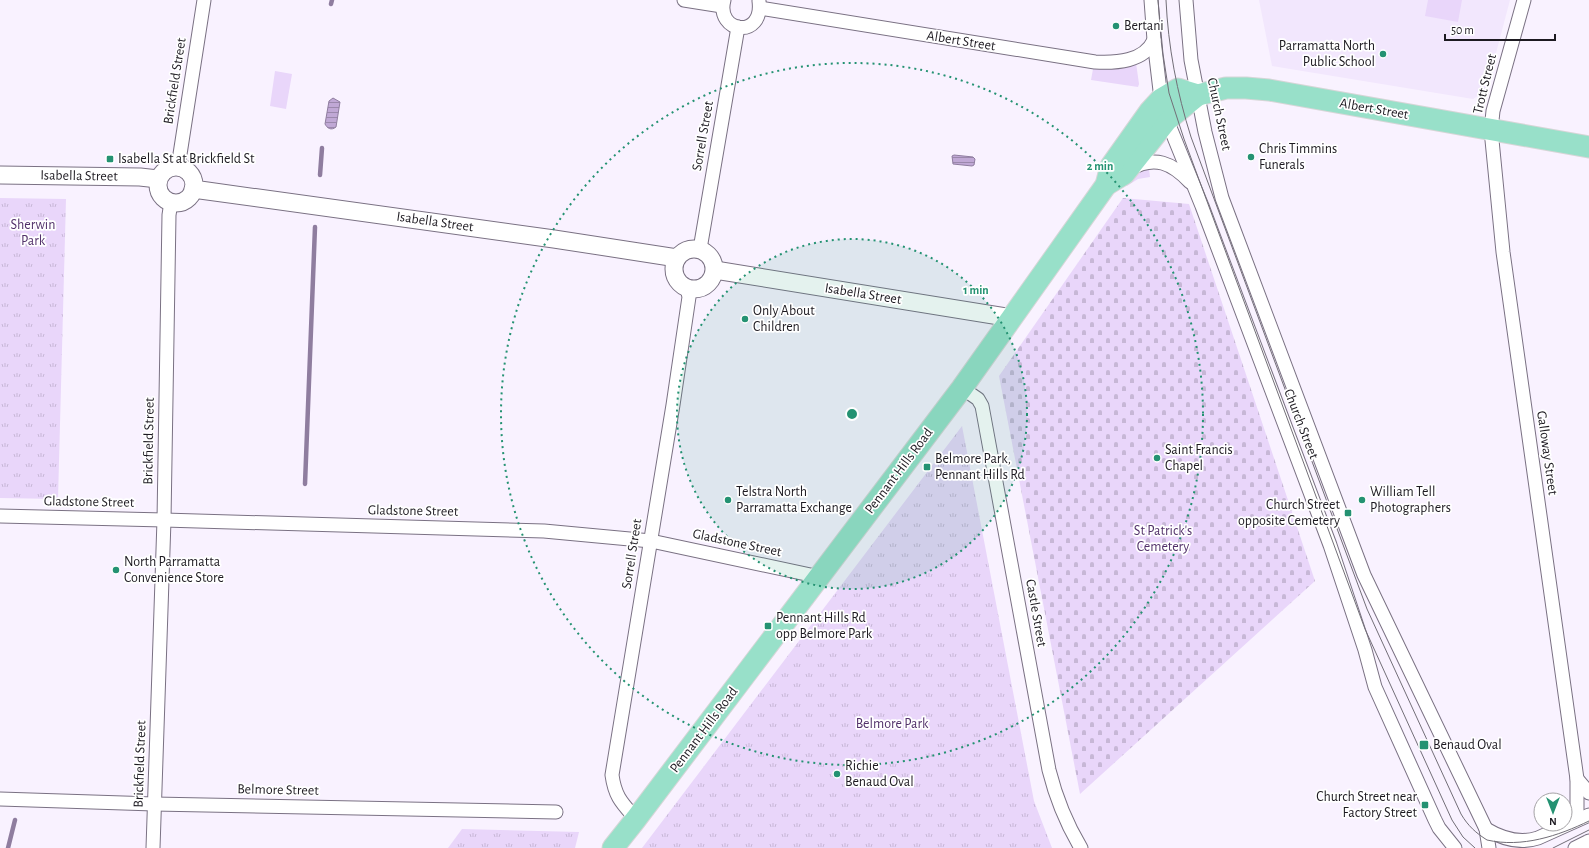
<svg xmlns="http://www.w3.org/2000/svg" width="1589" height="848" viewBox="0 0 1589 848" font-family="'Alegreya Sans',sans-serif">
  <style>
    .built { fill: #f2e7fd }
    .grass { fill: #e9d6fa }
    .cemetery { fill: url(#cemetery-stones) }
    .park { fill: url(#park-tufts) }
    .water { fill: url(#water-rules); stroke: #8f7d9f }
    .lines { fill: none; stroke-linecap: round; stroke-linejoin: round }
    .stream { stroke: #8f7d9f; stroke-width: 4.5 }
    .minor-casing { stroke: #7a7183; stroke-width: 15 }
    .tertiary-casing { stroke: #7a7183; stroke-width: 19 }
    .primary-casing { stroke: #d6d6d7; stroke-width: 23 }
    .minor { stroke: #fff; stroke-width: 13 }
    .tertiary { stroke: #fff; stroke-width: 17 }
    .primary { stroke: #98e0c9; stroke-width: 21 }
    .tram { stroke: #726e77; stroke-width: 1 }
    .ring { fill: none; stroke: #249272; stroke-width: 2; stroke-dasharray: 2 4 }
    .poi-dot { fill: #249272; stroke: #fff; stroke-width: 1.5 }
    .labels { text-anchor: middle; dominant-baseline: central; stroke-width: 3.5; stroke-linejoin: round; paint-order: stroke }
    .poi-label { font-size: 14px; fill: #1d1a21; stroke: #fff; text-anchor: start }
    .street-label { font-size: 14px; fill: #1d1a21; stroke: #fff }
    .park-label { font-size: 14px; fill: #52316a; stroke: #fff }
    .centre { fill: #249272; stroke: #fff; stroke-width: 2 }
    .ring-label { font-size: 12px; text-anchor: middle; font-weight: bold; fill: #249272; stroke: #fff; stroke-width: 3.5; stroke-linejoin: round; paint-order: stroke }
  </style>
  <defs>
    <pattern id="cemetery-stones" width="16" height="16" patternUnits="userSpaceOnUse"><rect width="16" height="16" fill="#e9d6fa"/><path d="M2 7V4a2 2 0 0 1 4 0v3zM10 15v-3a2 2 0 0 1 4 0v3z" fill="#c7b7d6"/></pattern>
    <pattern id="park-tufts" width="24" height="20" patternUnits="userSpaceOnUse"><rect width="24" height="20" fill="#e9d6fa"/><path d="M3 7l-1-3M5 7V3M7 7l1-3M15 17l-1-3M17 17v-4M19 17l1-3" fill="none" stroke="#c7b7d6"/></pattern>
    <pattern id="water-rules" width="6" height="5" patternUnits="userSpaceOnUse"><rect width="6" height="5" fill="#c0a8d5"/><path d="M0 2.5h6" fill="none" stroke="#9b88ac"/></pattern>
  </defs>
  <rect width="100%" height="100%" fill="#f9f2ff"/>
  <polygon class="built" points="1259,0 1510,0 1486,91 1473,99 1272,66"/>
  <g class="grass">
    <polygon points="1428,0 1462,0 1458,22 1425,16"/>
    <polygon points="1136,63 1139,84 1138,87 1091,80 1093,69 1110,68"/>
    <polygon points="275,71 292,74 286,109 270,106"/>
    <polygon points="1149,169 1150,177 1138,179 1127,186 1126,185 1137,173"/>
  </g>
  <polygon class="cemetery" points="1123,198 1189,204 1315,581 1080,794 999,376"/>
  <g class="park">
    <polygon points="0,198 66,199 58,499 0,498"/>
    <polygon points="962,426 1034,801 1052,848 642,848"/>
    <polygon points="462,829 579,832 575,848 448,848"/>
  </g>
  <g class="water">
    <path d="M333,98l7,4 -4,25c-5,4 -9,1 -11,-3l4,-23z"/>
    <polygon points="954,155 973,157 975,159 974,165 972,166 953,164 952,156"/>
  </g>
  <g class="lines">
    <g class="stream">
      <polyline points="331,4 332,0"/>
      <polyline points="320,175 322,148"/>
      <polyline points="305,484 315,227"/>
      <polyline points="8,848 15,820"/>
    </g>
    <g class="minor-casing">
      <g id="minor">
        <polyline points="684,0 722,6"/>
        <path d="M724,0c-9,33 40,40 35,1"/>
        <polyline points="1151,0 1154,40 1161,99 1167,120 1202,206 1330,545 1365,650 1375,687 1435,820 1439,828 1455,848"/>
        <polyline points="1186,0 1191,60 1205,132 1222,198 1364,575 1486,829 1489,848"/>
        <polyline points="1524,0 1493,111 1491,130 1503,252 1577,779 1577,810 1575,815 1568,824"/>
        <path d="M760,8l335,54c21,1 49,0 59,-22"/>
        <polyline points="178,167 204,0"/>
        <path d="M1130,169c25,-14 42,-6 60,13"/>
        <polyline points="700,249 738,27"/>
        <path d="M962,388l16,11 4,7 67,364c7,28 17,53 32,78"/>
        <polyline points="0,516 164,520 544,531 651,541 820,577"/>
        <polyline points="1577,779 1589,793"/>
        <polyline points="0,799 154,804 556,812"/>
        <path d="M636,819c-14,-16 -21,-22 -24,-44l61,-370 16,-108 -2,-9"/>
        <path d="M1486,829c15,9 34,15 52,9l51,-23"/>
        <polyline points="153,848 164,520 169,215 171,202"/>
        <polyline points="1575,848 1589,841"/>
      </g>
    </g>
    <g class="tertiary-casing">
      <g id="tertiary">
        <circle cx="176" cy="185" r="18"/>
        <polyline points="0,175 140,177 158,179"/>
        <polyline points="193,189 554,239 677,258"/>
        <circle cx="694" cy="269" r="20"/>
        <polyline points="715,270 1012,318"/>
      </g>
    </g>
    <g class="primary-casing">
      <g id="primary">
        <polyline points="1106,185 1124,174 1167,120 1198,95"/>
        <polyline points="613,848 636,819 962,388 1106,185 1111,166 1150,111 1161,99 1178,89 1198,95 1226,88 1246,88 1269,90 1589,147"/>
      </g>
    </g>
    <use href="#minor" class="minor"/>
    <use href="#tertiary" class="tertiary"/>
    <use href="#primary" class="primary"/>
    <g class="tram">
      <polyline points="1158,0 1163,54 1169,93 1184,139 1365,629 1452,820 1463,837 1475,848"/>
      <path d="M1166,0c2,46 11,93 25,137l176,472 94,205c7,12 15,19 26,26 35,8 71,-4 102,-19"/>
      <polyline points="1553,848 1589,830"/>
    </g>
  </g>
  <circle cx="852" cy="414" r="175" fill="#249272" fill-opacity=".12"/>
  <g class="ring">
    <circle cx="852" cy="414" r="175"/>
    <circle cx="852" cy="414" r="351"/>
  </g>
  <g class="poi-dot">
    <circle cx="1116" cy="26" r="4"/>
    <circle cx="1383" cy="54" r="4"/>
    <circle cx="1251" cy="157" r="4"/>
    <rect x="106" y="155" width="8" height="8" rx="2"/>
    <circle cx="745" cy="319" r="4"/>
    <circle cx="1157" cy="458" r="4"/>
    <rect x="923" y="463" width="8" height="8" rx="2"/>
    <circle cx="728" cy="500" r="4"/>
    <circle cx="1362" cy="500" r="4"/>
    <rect x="1344" y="509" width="8" height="8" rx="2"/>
    <circle cx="116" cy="570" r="4"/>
    <rect x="764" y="622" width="8" height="8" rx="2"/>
    <rect x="1419" y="740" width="10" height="10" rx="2"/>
    <circle cx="837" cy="774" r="4"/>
    <rect x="1421" y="801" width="8" height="8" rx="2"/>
  </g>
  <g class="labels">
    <g class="poi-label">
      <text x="1124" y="26">Bertani</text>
      <text x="1375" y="46" text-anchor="end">Parramatta North<tspan x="1375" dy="16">Public School</tspan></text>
      <text x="1259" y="149">Chris Timmins<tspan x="1259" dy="16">Funerals</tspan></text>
      <text x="118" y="159">Isabella St at Brickfield St</text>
      <text x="753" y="311">Only About<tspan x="753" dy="16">Children</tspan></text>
      <text x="1165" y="450">Saint Francis<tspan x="1165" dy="16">Chapel</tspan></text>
      <text x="935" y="459">Belmore Park,<tspan x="935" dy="16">Pennant Hills Rd</tspan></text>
      <text x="736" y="492">Telstra North<tspan x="736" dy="16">Parramatta Exchange</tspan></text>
      <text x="1370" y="492">William Tell<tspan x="1370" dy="16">Photographers</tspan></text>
      <text x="1340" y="505" text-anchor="end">Church Street<tspan x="1340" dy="16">opposite Cemetery</tspan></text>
      <text x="124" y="562">North Parramatta<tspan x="124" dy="16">Convenience Store</tspan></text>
      <text x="776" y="618">Pennant Hills Rd<tspan x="776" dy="16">opp Belmore Park</tspan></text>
      <text x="1433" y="745">Benaud Oval</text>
      <text x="845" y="766">Richie<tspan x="845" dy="16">Benaud Oval</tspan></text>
      <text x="1417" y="797" text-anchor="end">Church Street near<tspan x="1417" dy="16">Factory Street</tspan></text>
    </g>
    <g class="street-label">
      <text transform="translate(961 41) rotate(9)">Albert Street</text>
      <text transform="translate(175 81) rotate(-81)">Brickfield Street</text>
      <text transform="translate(1485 84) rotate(-76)">Trott Street</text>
      <text transform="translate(1374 109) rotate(10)">Albert Street</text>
      <text transform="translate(1219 114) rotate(78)">Church Street</text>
      <text transform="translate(703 136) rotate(-80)">Sorrell Street</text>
      <text transform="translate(79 176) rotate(1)">Isabella Street</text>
      <text transform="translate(435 222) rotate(8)">Isabella Street</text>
      <text transform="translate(863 294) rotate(9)">Isabella Street</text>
      <text transform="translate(1301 424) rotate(69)">Church Street</text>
      <text transform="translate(149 441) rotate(-89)">Brickfield Street</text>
      <text transform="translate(1547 453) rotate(82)">Galloway Street</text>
      <text transform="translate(899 471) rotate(-53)">Pennant Hills Road</text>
      <text transform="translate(89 502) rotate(1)">Gladstone Street</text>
      <text transform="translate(413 511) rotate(1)">Gladstone Street</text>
      <text transform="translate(737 543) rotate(12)">Gladstone Street</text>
      <text transform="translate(632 554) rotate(-81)">Sorrell Street</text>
      <text transform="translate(1036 613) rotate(80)">Castle Street</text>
      <text transform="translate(704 730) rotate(-53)">Pennant Hills Road</text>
      <text transform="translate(140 764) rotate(-88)">Brickfield Street</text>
      <text transform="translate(278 790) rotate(1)">Belmore Street</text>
    </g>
    <g class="park-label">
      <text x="33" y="225">Sherwin<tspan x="33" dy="16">Park</tspan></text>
      <text x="1163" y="531">St Patrick's<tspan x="1163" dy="16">Cemetery</tspan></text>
      <text x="892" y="724">Belmore Park</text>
    </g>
  </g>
  <circle cx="852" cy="414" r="6" class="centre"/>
  <g class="ring-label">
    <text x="1100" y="170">2 min</text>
    <text x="976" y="294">1 min</text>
  </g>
  <g transform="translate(1553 812) rotate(180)"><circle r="19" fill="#ffffff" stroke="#a5a3a6"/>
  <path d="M0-3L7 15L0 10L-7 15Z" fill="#249272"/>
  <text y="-6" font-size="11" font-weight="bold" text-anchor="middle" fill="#1d1a21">N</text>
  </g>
  <path d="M1445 34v6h110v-6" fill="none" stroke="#1d1a21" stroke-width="2"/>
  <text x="1451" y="34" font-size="12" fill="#1d1a21" stroke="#ffffff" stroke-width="3" paint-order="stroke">50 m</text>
</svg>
